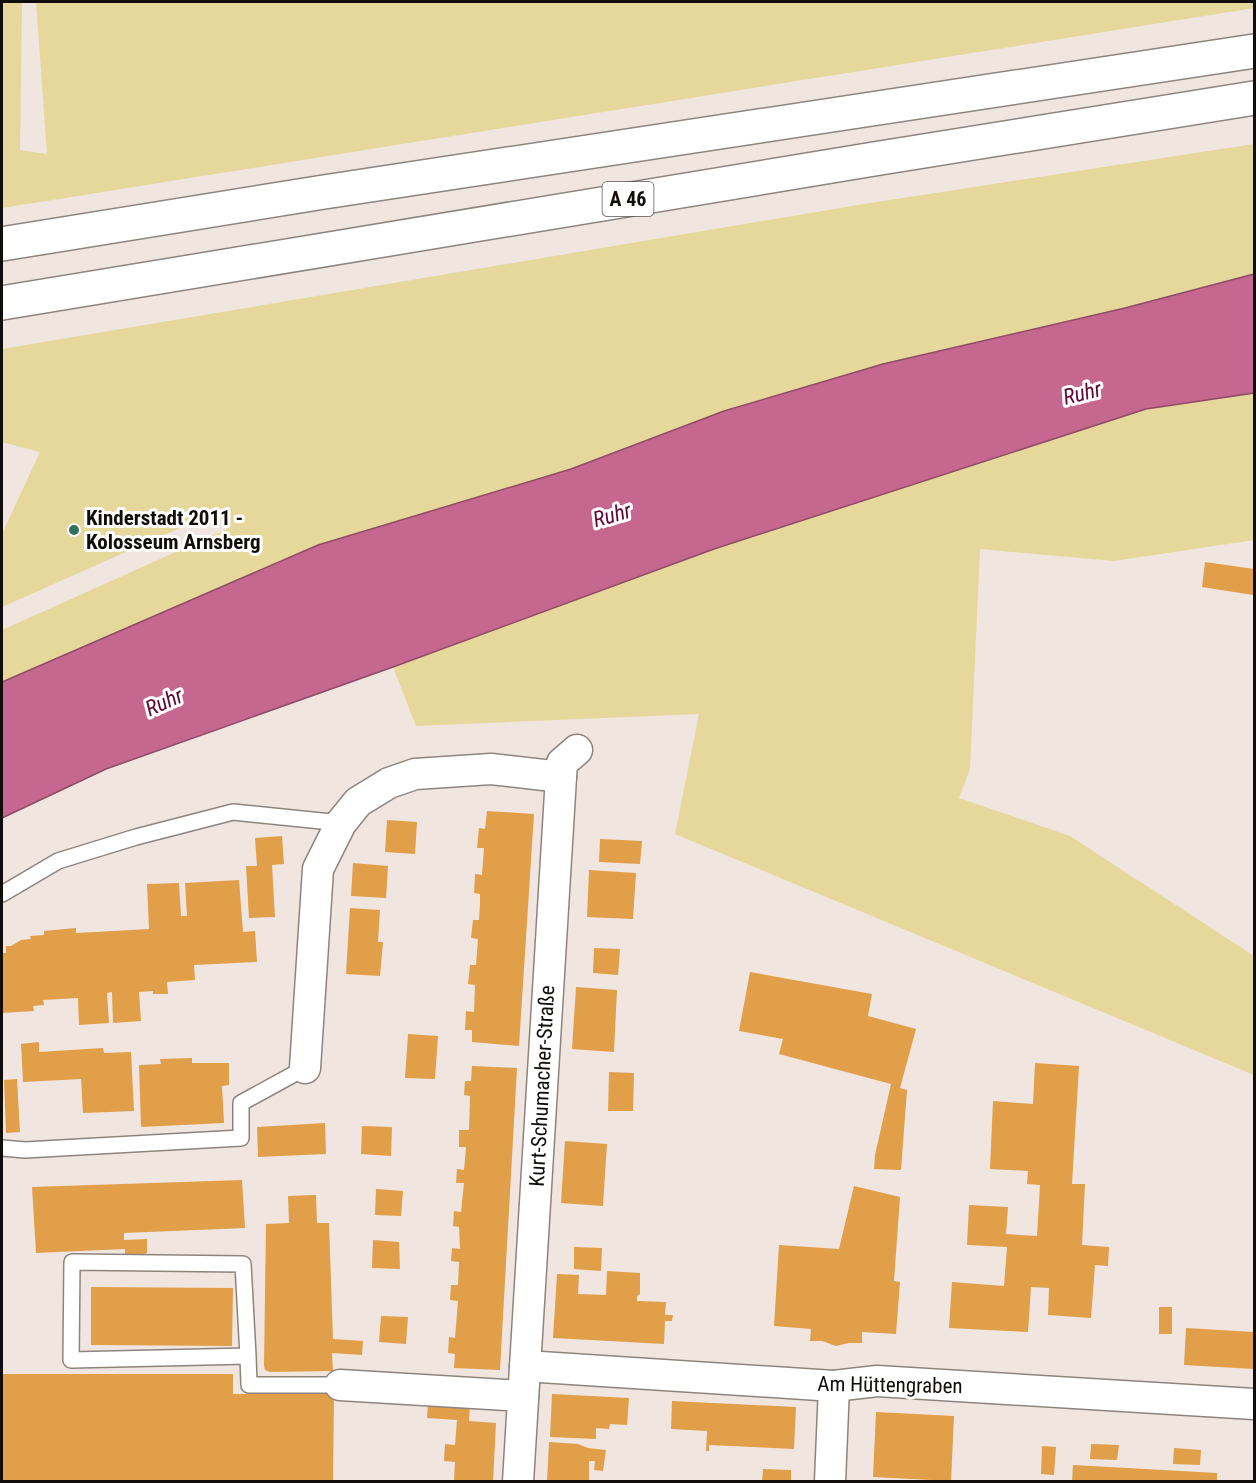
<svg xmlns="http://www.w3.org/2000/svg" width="1256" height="1483" viewBox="0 0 1256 1483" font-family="'Roboto Condensed',sans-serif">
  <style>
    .green { fill: #e6d79b }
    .water { fill: #c5678e; stroke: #8f4c67; stroke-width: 1.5 }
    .building { fill: #e19f4a }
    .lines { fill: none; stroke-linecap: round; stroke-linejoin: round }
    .lane-casing { stroke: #8e847f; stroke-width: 18 }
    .street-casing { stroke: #8e847f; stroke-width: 33 }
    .highway-casing { stroke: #8e847f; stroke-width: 36 }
    .lane { stroke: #fff; stroke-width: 15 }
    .street { stroke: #fff; stroke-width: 30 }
    .highway { stroke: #fff; stroke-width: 33 }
    .poi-dot { fill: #32715f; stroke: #fff; stroke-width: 2 }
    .labels { text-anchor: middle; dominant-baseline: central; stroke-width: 6; stroke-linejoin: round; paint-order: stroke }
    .shield { fill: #fff; stroke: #585654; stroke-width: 1.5 }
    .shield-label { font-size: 20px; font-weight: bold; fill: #110d0b }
    .poi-label { font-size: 21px; font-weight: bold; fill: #110d0b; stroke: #fff; text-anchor: start }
    .street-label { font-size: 21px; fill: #110d0b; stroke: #fff }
    .water-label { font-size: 22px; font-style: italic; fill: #600737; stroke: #fff }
  </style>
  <rect width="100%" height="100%" fill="#f0e5df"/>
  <g class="green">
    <polygon points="2,2 22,2 20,150 47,154 36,2 1254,2 1254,8 2,208"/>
    <polygon points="1254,144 1254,274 1125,308 883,364 724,411 571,469 318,545 2,682 2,630 227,529 216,512 2,607 2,534 40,452 2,442 2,349 864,204"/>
    <polygon points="1254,393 1254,540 1114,561 980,549 970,769 959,798 1070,836 1254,956 1254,1075 675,834 699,714 416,726 393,667 714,549 1146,409"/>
  </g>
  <polygon class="water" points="1254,274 1254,393 1146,409 714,549 393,667 106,769 2,818 2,682 318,545 571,469 724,411 883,364 1125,308"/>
  <g class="building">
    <polygon points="1205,562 1254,569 1253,595 1202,587"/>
    <polygon points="487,811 534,814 519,1046 472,1042 472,1030 465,1030 466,1011 474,1012 475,985 468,984 470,965 476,965 478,939 471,938 473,920 479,920 480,904 480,894 474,893 475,874 482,875 484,848 477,848 479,828 485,829"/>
    <polygon points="387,820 417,822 415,854 385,852"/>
    <polygon points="282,836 284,864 272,865 275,917 249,918 246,866 257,866 255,838"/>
    <polygon points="600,839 642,841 640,864 599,862"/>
    <polygon points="353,863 388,866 386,898 351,896"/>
    <polygon points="589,870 636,873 633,919 587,917"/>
    <polygon points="239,880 243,932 255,931 257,962 194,965 195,980 167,982 168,994 153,994 153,991 139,992 141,1021 113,1023 112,992 107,993 109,1023 79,1025 78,998 43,1000 44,1005 33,1006 34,1011 2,1013 2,953 6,953 6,946 11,946 21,940 31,939 30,936 44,935 44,931 76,928 76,933 149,929 147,884 179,883 181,916 187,916 185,883"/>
    <polygon points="350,908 380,910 378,942 383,942 380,976 346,974"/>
    <polygon points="594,948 620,949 618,975 593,973"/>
    <polygon points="750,972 872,994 868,1016 916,1029 900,1088 907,1090 901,1170 874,1169 875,1155 891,1084 779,1054 783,1039 739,1031"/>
    <polygon points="576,987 617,990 614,1052 572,1049"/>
    <polygon points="408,1034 438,1036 435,1079 405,1078"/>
    <polygon points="39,1042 39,1052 103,1048 104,1053 131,1052 134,1111 83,1113 81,1079 23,1082 21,1044"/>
    <polygon points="192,1058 192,1063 229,1063 229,1085 222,1086 224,1123 141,1127 139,1065 161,1064 160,1059"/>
    <polygon points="1035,1063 1079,1066 1072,1184 1085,1184 1082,1245 1109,1247 1108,1266 1095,1265 1091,1318 1048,1315 1049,1288 1031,1287 1028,1332 949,1328 952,1282 1004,1286 1007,1247 967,1245 969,1205 1008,1207 1006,1234 1037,1236 1040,1185 1027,1184 1028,1171 990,1169 993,1101 1033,1104"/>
    <polygon points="472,1066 517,1068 500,1370 454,1368 455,1354 448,1353 449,1337 455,1338 458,1301 450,1300 451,1285 458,1285 459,1262 451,1261 452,1248 460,1249 459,1227 453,1226 454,1211 461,1212 464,1183 456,1183 457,1169 464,1170 465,1159 466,1147 459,1147 459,1130 469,1130 470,1096 464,1095 465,1081 471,1081"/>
    <polygon points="609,1072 634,1073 633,1111 608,1111"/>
    <polygon points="17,1079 20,1132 6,1133 4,1080"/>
    <polygon points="325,1123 326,1154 258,1157 257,1127"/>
    <polygon points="362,1126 392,1127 391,1156 361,1154"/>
    <polygon points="565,1141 607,1144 603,1206 561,1203"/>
    <polygon points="242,1180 245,1228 124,1233 124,1240 147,1239 147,1253 144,1254 125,1254 125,1249 36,1253 32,1187"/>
    <polygon points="854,1186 900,1197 894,1281 900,1282 896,1334 862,1332 862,1343 849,1343 836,1346 822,1341 810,1341 811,1329 774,1326 779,1245 839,1249"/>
    <polygon points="376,1189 403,1191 401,1216 375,1215"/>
    <polygon points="316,1195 317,1223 329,1223 333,1339 363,1341 362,1355 332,1353 333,1371 270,1372 265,1370 264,1365 266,1224 289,1223 288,1196"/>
    <polygon points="373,1240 399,1242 400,1269 372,1268"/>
    <polygon points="574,1247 602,1248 601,1271 574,1269"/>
    <polygon points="607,1271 640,1273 640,1294 637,1296 637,1301 666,1302 665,1315 673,1315 672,1321 665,1321 664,1344 553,1338 557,1274 579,1275 578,1294 606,1295"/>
    <polygon points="91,1287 233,1288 232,1346 91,1345"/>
    <rect x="1159" y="1307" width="13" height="27"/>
    <polygon points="381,1316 408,1317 406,1344 379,1342"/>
    <polygon points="1186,1328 1254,1332 1254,1369 1184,1365"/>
    <polygon points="2,1374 233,1374 233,1394 334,1394 333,1482 2,1482"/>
    <polygon points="552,1394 629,1398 627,1425 610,1424 609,1429 596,1428 596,1439 550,1437"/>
    <polygon points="672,1401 796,1407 794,1449 709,1445 709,1451 706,1451 707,1431 671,1429"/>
    <polygon points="428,1402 470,1405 469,1421 496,1423 493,1482 454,1482 455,1462 444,1461 445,1444 455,1445 457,1420 427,1418"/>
    <polygon points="876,1412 954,1416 951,1481 873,1477"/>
    <polygon points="549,1442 578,1444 588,1448 606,1450 603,1471 594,1470 595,1461 589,1461 589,1482 547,1482"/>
    <polygon points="1091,1444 1119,1445 1117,1460 1090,1459"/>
    <polygon points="1042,1446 1056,1447 1054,1475 1041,1474"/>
    <polygon points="1174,1448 1201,1450 1200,1465 1173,1464"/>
    <polygon points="1073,1465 1217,1473 1217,1482 1072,1482"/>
    <polygon points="763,1469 791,1470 791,1482 762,1482"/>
  </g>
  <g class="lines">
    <g class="lane-casing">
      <g id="lane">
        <polyline points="2,894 58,861 136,837 233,812 341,823"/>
        <polyline points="2,1148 25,1150 241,1138 241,1103 305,1068"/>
        <polyline points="248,1356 243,1264 72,1262 71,1360 248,1356 249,1385 340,1385"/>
      </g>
    </g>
    <g class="street-casing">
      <g id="street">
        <polyline points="305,1068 318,869 341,823 358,802 389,783 415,774 491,769 561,777"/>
        <polyline points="525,1366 834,1386 877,1381 1254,1404"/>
        <polyline points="340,1385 523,1396"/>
        <polyline points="518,1482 561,777 562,763 577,750"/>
        <polyline points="830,1482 834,1386"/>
      </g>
    </g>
    <g class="highway-casing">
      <g id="highway">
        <polyline points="2,244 324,192 1254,51"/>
        <polyline points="2,303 874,159 1254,98"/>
      </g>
    </g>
    <use href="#lane" class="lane"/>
    <use href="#street" class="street"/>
    <use href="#highway" class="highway"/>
  </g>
  <circle class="poi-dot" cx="74" cy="530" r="6"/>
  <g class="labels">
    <rect class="shield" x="602.5" y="182" width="51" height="34" rx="4.5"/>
    <g class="shield-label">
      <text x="628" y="199">A 46</text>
    </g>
    <g class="poi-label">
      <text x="86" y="518">Kinderstadt 2011 -<tspan x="86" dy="24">Kolosseum Arnsberg</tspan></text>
    </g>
    <g class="street-label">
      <text transform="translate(542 1086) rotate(-87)">Kurt-Schumacher-Straße</text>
      <text transform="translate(890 1385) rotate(1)">Am Hüttengraben</text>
    </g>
    <g class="water-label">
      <text transform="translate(1082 393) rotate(-14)">Ruhr</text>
      <text transform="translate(612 515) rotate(-16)">Ruhr</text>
      <text transform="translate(164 702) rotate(-24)">Ruhr</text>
    </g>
  </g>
  <rect width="1256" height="1483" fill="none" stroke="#110d0b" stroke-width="6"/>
</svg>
